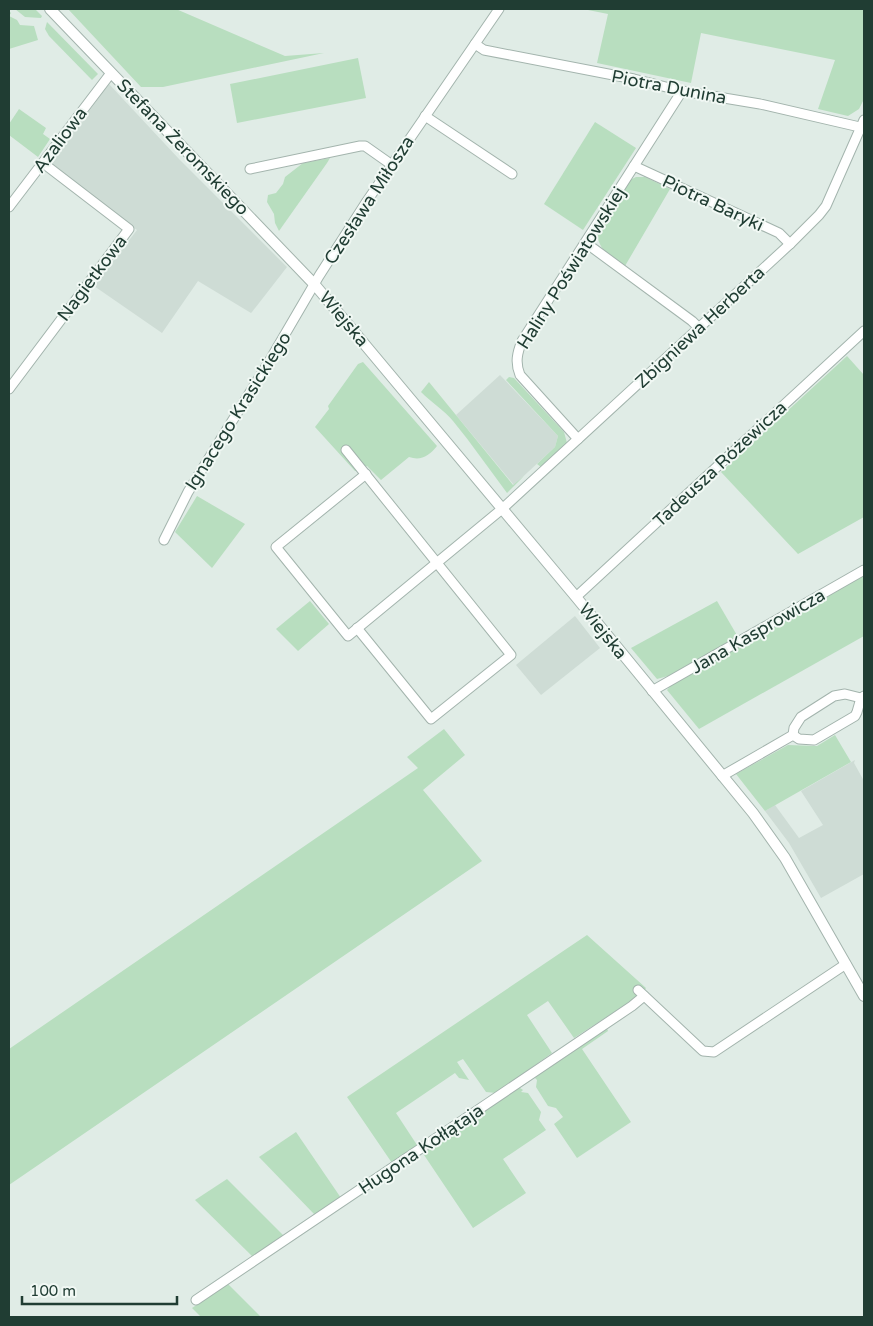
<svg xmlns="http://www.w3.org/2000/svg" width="873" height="1326" viewBox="0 0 873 1326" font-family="'Varela Round',sans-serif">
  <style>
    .built { fill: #cedcd5 }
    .green { fill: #b8debf }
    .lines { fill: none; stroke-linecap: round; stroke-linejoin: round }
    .minor-casing { stroke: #a3b4ad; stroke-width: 11 }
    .tertiary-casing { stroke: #a3b4ad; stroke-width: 12 }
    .minor { stroke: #fff; stroke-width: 9 }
    .tertiary { stroke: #fff; stroke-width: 10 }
    .labels { text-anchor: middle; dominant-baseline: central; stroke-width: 4; stroke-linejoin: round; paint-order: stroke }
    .street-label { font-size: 18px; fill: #203d33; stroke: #f1f8f4 }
  </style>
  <rect width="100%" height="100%" fill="#e0ece6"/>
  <g class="built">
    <polygon points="109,84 179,159 287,267 252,312 251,313 198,281 162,333 94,286 137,230 54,168 52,161"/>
    <polygon points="500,375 558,436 555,447 514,485 456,415"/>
    <polygon points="575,616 600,648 541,695 516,665"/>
    <polygon points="855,760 854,763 864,781 864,874 821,898 789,843 765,811 775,805 799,838 823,825 801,791"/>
  </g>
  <g class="green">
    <polygon points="15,9 35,9 42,16 41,18 25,17"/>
    <polygon points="68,9 176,9 285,56 324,53 163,87 141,87"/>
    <polygon points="583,9 864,9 864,99 859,109 848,116 818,109 835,60 701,33 691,83 597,63 608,14"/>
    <polygon points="9,11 11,13 9,16 17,20 20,25 34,26 38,40 9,49"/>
    <polygon points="47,22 98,74 92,80 49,36 45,29"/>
    <polygon points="358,58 366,98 237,123 230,84"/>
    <polygon points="19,109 46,128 43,134 50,139 38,157 9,135 9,124"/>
    <polygon points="595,122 636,148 583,230 544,204"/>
    <polygon points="330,158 327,163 279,231 275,223 274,214 267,202 268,195 276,193 283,184 285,177 303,163"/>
    <path d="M636,177h9l25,12 -45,77c-14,-10 -26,-14 -28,-33l33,-53z"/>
    <polygon points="847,356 864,375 864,517 798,554 721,472"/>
    <path d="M363,362l74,84c-8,10 -16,15 -28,11l-28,23 -14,-14 -9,5h-3l-40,-44 14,-18 -1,-3 30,-42z"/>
    <polygon points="509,377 514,378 564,432 567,443 541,467 537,464 555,447 558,436 506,380"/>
    <path d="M429,382l84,103 11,-9 -17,17c-18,-24 -35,-49 -54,-72 -9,-11 -22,-19 -32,-29z"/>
    <polygon points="197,496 245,524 212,568 175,532"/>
    <polygon points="864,575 864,636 699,729 667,690 672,684"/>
    <polygon points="310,601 329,624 298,651 276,629"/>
    <polygon points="717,601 738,637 668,676 657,679 631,648"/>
    <polygon points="444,729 465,755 423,790 482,861 9,1185 9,1049 418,768 407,757"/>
    <polygon points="835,735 851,762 765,811 736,774 788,745 817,746"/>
    <polygon points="587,935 646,988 642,994 574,1038 548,1001 527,1015 552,1053 496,1093 486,1092 463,1059 457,1062 469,1080 459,1078 455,1073 396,1113 417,1145 392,1163 347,1097"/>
    <polygon points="606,1026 608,1031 582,1049 631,1122 577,1158 554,1124 563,1117 556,1108 548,1106 536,1087 537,1080 535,1078 538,1074"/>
    <polygon points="517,1086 523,1090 521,1092 528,1093 541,1112 539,1120 546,1130 503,1159 526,1193 473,1228 422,1152"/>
    <polygon points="296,1132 341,1198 315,1215 259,1157"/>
    <polygon points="227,1179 285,1237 253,1257 195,1200"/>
    <polygon points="228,1284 261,1317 201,1317 192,1308"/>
  </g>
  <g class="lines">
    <g class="minor-casing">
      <g id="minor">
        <polyline points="475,44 484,50 634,79 682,91 760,104 864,128"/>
        <polyline points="425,116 512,174"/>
        <polyline points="634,166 779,233 790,244"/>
        <polyline points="250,169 360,146 365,146 392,165"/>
        <polyline points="9,207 111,73"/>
        <polyline points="586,243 692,321 699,328"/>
        <polyline points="9,389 129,229 43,163"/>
        <path d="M578,439l-58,-64c-5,-12 -3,-22 2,-34l160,-250"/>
        <polyline points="346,450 511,655 431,719 357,628"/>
        <polyline points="366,474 276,547 348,636 502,509 790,244 819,215 826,206 864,120"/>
        <polyline points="164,540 188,492 267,365 319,276 367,201 499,9"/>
        <polyline points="576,597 864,331"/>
        <polyline points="652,691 864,570"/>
        <polyline points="793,735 794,728 801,717 834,696 845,694 861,698"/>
        <polyline points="722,776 793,735 799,739 814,740 855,716 857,712 861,698 864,696"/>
        <polyline points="638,990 703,1051 714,1052 846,964"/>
        <polyline points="196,1300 632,1006 644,996"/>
      </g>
    </g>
    <g class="tertiary-casing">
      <polyline id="tertiary" points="50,9 315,285 576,597 753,813 785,858 864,996"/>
    </g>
    <use href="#minor" class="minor"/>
    <use href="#tertiary" class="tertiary"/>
  </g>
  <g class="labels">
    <g class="street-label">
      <text transform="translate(669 87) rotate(11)">Piotra Dunina</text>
      <text transform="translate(60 140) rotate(-53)">Azaliowa</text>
      <text transform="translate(183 147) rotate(46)">Stefana Żeromskiego</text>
      <text transform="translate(369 200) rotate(-57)">Czesława Miłosza</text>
      <text transform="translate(713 203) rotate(25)">Piotra Baryki</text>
      <text transform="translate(571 268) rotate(-58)">Haliny Poświatowskiej</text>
      <text transform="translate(92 278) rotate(-53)">Nagietkowa</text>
      <text transform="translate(344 319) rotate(50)">Wiejska</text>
      <text transform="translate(700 327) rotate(-43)">Zbigniewa Herberta</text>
      <text transform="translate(238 411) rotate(-58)">Ignacego Krasickiego</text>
      <text transform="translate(720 464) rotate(-43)">Tadeusza Różewicza</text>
      <text transform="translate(603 631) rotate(51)">Wiejska</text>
      <text transform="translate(758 631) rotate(-30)">Jana Kasprowicza</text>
      <text transform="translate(421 1149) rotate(-34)">Hugona Kołłątaja</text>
    </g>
  </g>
  <rect width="873" height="1326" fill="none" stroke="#203d33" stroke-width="20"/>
  <path d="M22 1296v8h155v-8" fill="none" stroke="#203d33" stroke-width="2.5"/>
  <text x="30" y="1296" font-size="15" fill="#203d33" stroke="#f1f8f4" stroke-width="4" paint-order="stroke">100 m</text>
</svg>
